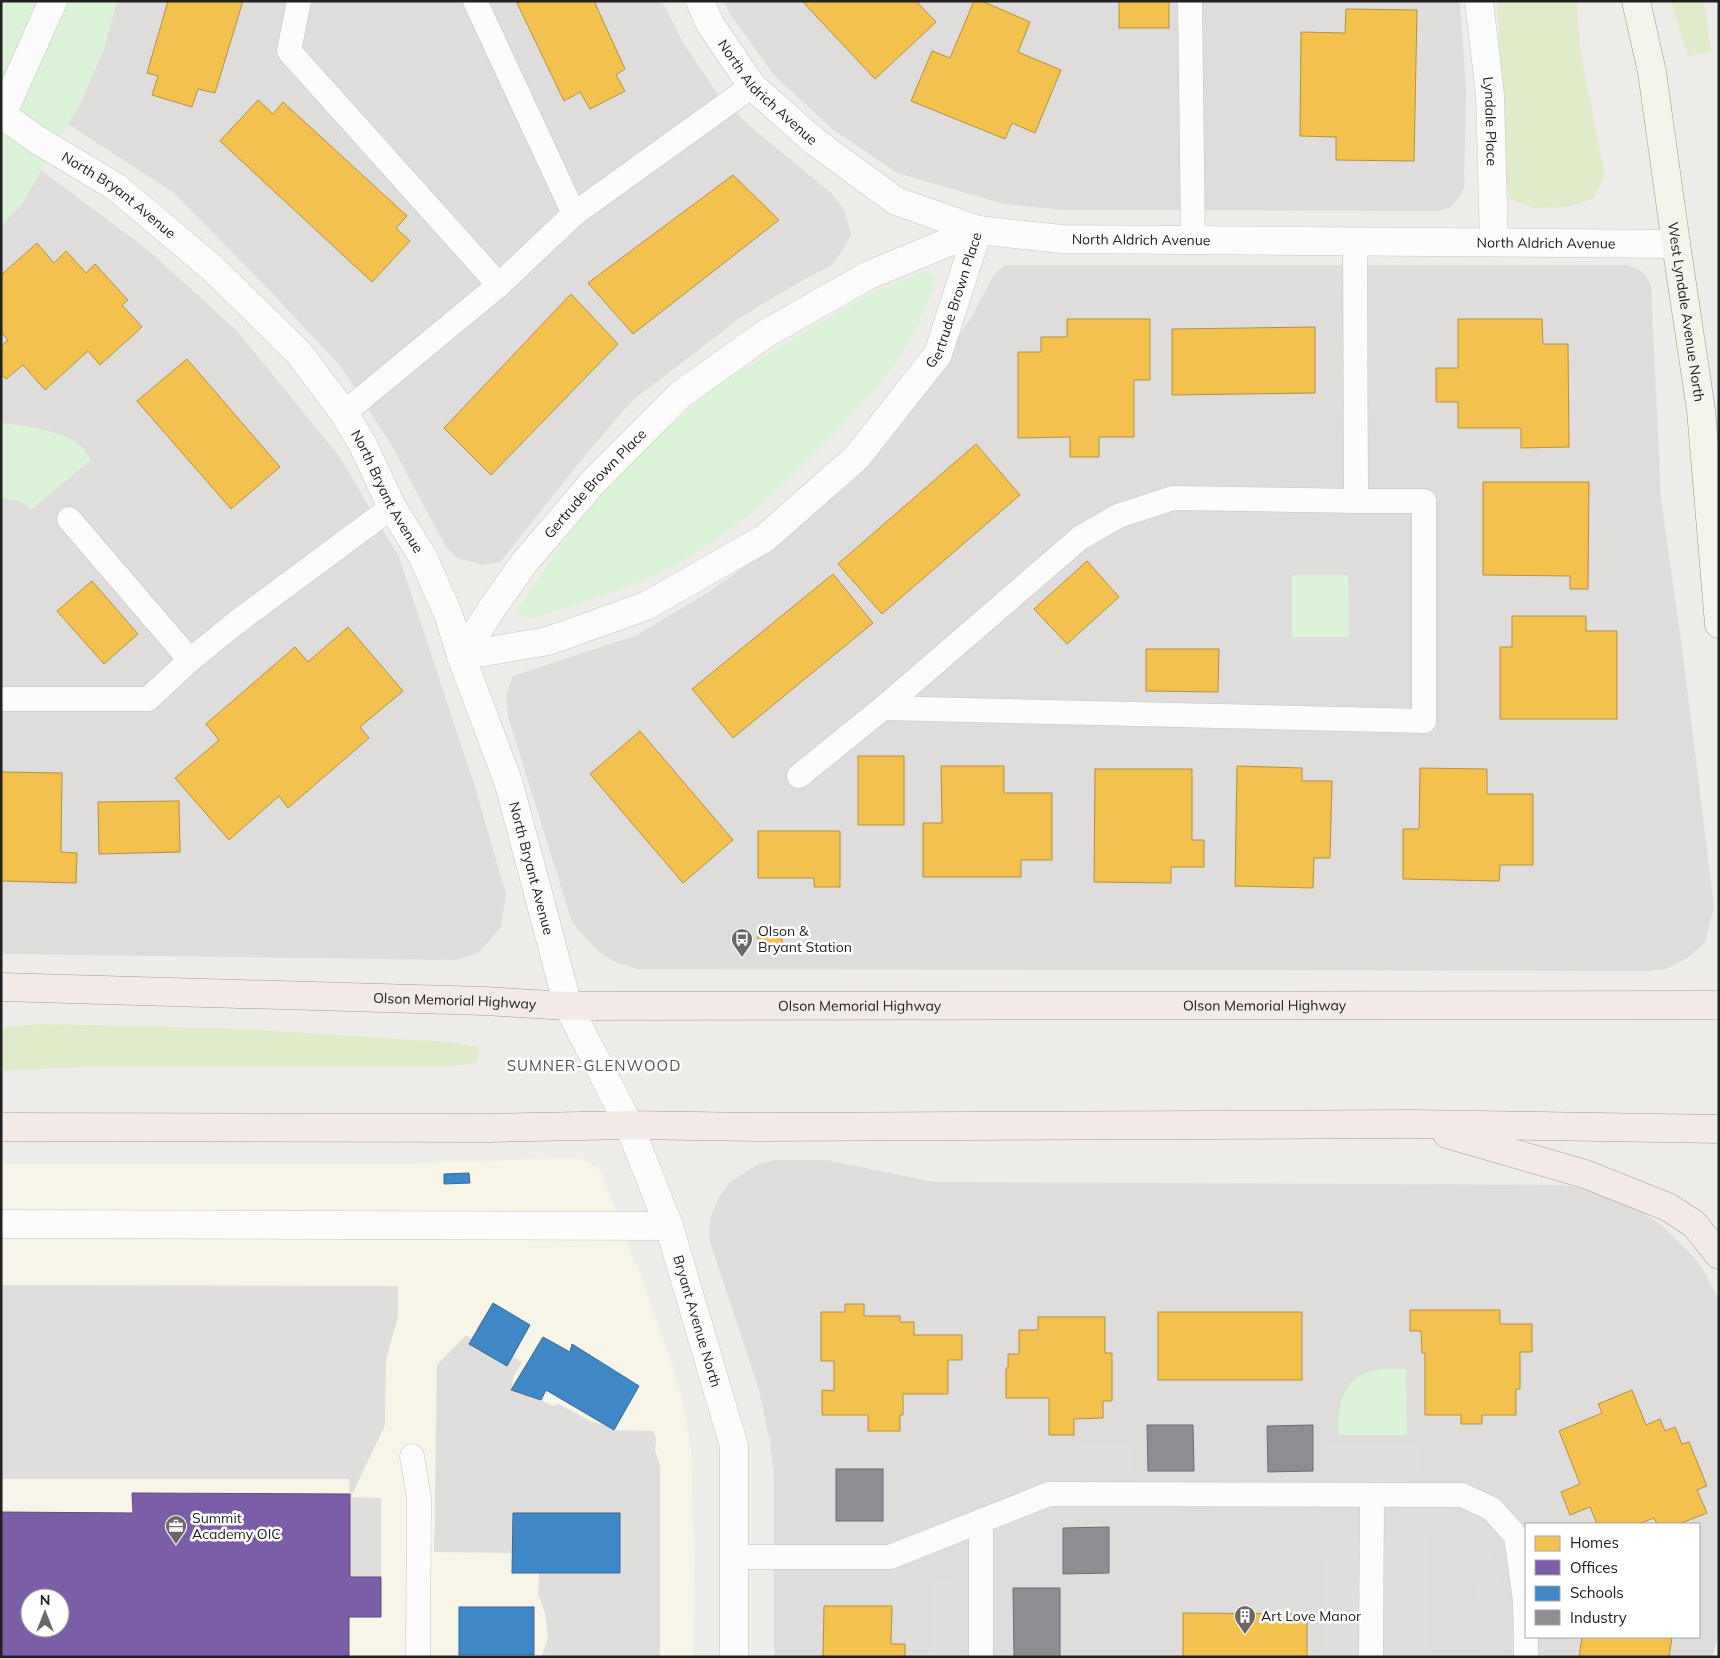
<svg xmlns="http://www.w3.org/2000/svg" width="1720" height="1658" viewBox="0 0 1720 1658" font-family="Mulish,sans-serif">
  <style>
    .residential { fill: #dedddb; fill-rule: evenodd }
    .education { fill: #f7f5e7; fill-rule: evenodd }
    .grass { fill: #e0ebca }
    .park { fill: #dbf4d7 }
    .parking { fill: #dfdedd }
    .homes { fill: #f2c14e; stroke: #b39140 }
    .offices { fill: #7b5ea7; stroke: #604c7f; fill-rule: evenodd }
    .schools { fill: #3f88c5; stroke: #366994 }
    .industry { fill: #8d8d92; stroke: #6d6d70 }
    .lines { fill: none; stroke-linecap: round; stroke-linejoin: round }
    .service-casing { stroke: #c5c4c2; stroke-width: 25 }
    .minor-casing { stroke: #c5c4c2; stroke-width: 29 }
    .tertiary-casing { stroke: #c5c4c2; stroke-width: 29 }
    .secondary-casing { stroke: #9a9882; stroke-width: 29 }
    .primary-casing { stroke: #a69786; stroke-width: 29 }
    .service { stroke: #fdfcfc; stroke-width: 24 }
    .minor { stroke: #fdfcfc; stroke-width: 28 }
    .tertiary { stroke: #fdfcfc; stroke-width: 28 }
    .secondary { stroke: #f4f3ec; stroke-width: 28 }
    .primary { stroke: #f2ebe7; stroke-width: 28 }
    .labels { text-anchor: middle; dominant-baseline: central; stroke-width: 5; stroke-linejoin: round; paint-order: stroke }
    .street-label { font-size: 14px; fill: #212121; stroke: #fff }
    .poi-label { font-size: 14px; fill: #212121; stroke: #fff; text-anchor: start }
    .neighbourhood-label { font-size: 15px; letter-spacing: 1px; fill: #545454; stroke: #fff }
  </style>
  <rect width="100%" height="100%" fill="#efedea"/>
  <g class="residential">
    <polygon points="117,1 662,1 682,41 717,93 751,127 831,193 845,211 851,235 844,248 832,265 805,279 741,317 632,401 587,453 500,562 482,565 458,558 446,547 392,446 341,367 276,297 174,193 68,124 80,104 103,51"/>
    <polygon points="724,1 1460,1 1466,89 1464,187 1460,196 1450,208 1437,211 1064,210 1004,204 897,173 831,128 774,75 730,14"/>
    <polygon points="41,170 148,250 237,331 339,456 399,557 474,784 506,894 501,927 478,953 457,960 1,954 1,226 23,202"/>
    <polygon points="1004,265 1627,265 1638,269 1645,275 1651,285 1661,499 1682,647 1714,907 1705,942 1689,957 1666,969 1647,971 637,969 615,962 598,951 578,930 571,919 508,716 506,696 513,676 635,636 707,593 779,542 853,481 907,411 972,316 994,275"/>
    <path d="M775,1160h51l108,22 628,3 20,3 23,7 37,17 19,13 30,29 11,14 17,32v333l-7,24h-938v-179l-4,-36 -11,-52 -49,-148 -1,-11 2,-14 7,-18 11,-16 29,-19zM1526,1524h173v113h-173z"/>
  </g>
  <path class="education" d="M570,1158l15,2 17,13 33,91 6,11 31,89 9,30 10,54 3,110 -1,99h-692v-493h403zM30,1598h30v30h-30z"/>
  <g class="grass">
    <polygon points="1497,1 1577,1 1580,48 1605,176 1593,199 1568,207 1533,208 1510,199 1505,175 1504,122"/>
    <polygon points="1671,1 1704,1 1711,52 1688,56"/>
    <polygon points="41,1024 242,1029 447,1042 479,1047 478,1063 452,1066 79,1067 1,1071 1,1028"/>
  </g>
  <g class="park">
    <polygon points="1,1 117,1 103,51 80,104 23,202 1,226"/>
    <path d="M923,272h7c1,2 3,4 4,7 2,9 -7,23 -10,32 -21,52 -61,93 -99,132 -47,48 -96,94 -156,125 -41,21 -91,36 -135,50l-7,1 -6,-3 -3,-6 2,-4 53,-78 70,-79 75,-65 148,-88z"/>
    <path d="M1,423c25,3 61,7 81,24 3,3 6,9 9,13l-59,49 -13,-8 -18,-3z"/>
    <polygon points="1292,575 1348,575 1349,637 1292,637"/>
    <path d="M1382,1369h24l1,66h-69c0,-36 5,-60 44,-66z"/>
  </g>
  <g class="parking">
    <polygon points="1,1285 398,1286 398,1316 386,1360 385,1425 351,1497 381,1498 381,1577 350,1577 350,1498 349,1479 1,1479"/>
    <polygon points="466,1335 472,1339 469,1344 512,1356 522,1362 513,1377 512,1391 541,1400 553,1406 559,1404 590,1421 608,1426 614,1430 653,1431 656,1439 655,1451 660,1465 660,1657 541,1657 548,1639 545,1613 538,1594 539,1573 619,1573 620,1513 513,1513 513,1553 434,1552 437,1365"/>
    <polygon points="1322,1444 1419,1445 1419,1473 1322,1472"/>
    <polygon points="1133,1445 1133,1472 1008,1473 1008,1446"/>
    <polygon points="1326,1535 1429,1535 1428,1657 1323,1657"/>
    <polygon points="1491,1550 1504,1594 1504,1657 1478,1657 1479,1607 1473,1575 1467,1556"/>
    <polygon points="933,1581 958,1581 958,1657 932,1657"/>
  </g>
  <g class="homes">
    <polygon points="168,1 243,1 215,93 198,89 192,107 152,95 158,76 147,73"/>
    <polygon points="521,1 594,1 625,69 616,75 625,91 590,109 580,92 564,101 517,3"/>
    <polygon points="802,1 916,1 936,22 875,79"/>
    <polygon points="974,1 982,1 1030,22 1018,52 1061,70 1035,133 1012,123 1005,139 911,101 932,51 950,58"/>
    <rect x="1119" y="1" width="50" height="27"/>
    <polygon points="1346,9 1417,10 1414,161 1336,160 1336,137 1300,136 1301,32 1345,33"/>
    <polygon points="258,100 273,114 283,102 407,216 396,228 410,241 372,282 220,141"/>
    <polygon points="733,175 779,220 633,334 588,283"/>
    <polygon points="37,243 54,263 66,251 86,273 95,264 128,300 122,305 142,327 100,365 88,351 45,390 23,365 6,379 1,374 1,346 8,340 1,332 1,275"/>
    <polygon points="571,294 618,344 491,475 444,428"/>
    <polygon points="1067,319 1150,319 1150,380 1134,380 1134,437 1099,437 1099,457 1070,457 1070,437 1018,438 1018,352 1041,352 1041,337 1067,337"/>
    <polygon points="1458,319 1542,319 1543,344 1568,344 1569,447 1521,448 1521,428 1458,428 1458,402 1436,402 1436,368 1458,368"/>
    <polygon points="1315,327 1315,393 1172,395 1172,329"/>
    <polygon points="187,359 280,467 231,509 137,401"/>
    <polygon points="976,444 1020,495 882,614 838,564"/>
    <polygon points="1483,482 1589,482 1588,589 1570,589 1570,576 1483,575"/>
    <polygon points="1087,561 1119,597 1067,644 1034,609"/>
    <polygon points="833,574 873,623 733,738 692,689"/>
    <polygon points="92,581 138,634 104,664 57,611"/>
    <polygon points="1512,616 1586,616 1586,631 1617,631 1617,719 1500,719 1500,647 1512,647"/>
    <polygon points="348,627 403,691 360,727 369,738 288,808 279,796 229,840 175,778 219,740 206,724 295,647 308,662"/>
    <polygon points="1146,649 1219,649 1218,692 1146,691"/>
    <polygon points="640,731 733,840 683,883 590,774"/>
    <rect x="858" y="756" width="46" height="69"/>
    <polygon points="941,766 1004,766 1004,793 1052,793 1052,860 1021,860 1021,877 923,877 923,823 942,823"/>
    <polygon points="1237,766 1302,768 1302,781 1332,781 1330,858 1314,858 1313,888 1235,886"/>
    <polygon points="1420,768 1487,769 1487,794 1533,794 1533,865 1500,865 1499,881 1403,879 1403,829 1419,829"/>
    <polygon points="1095,769 1192,769 1192,840 1204,840 1204,867 1171,867 1171,883 1094,882"/>
    <polygon points="1,772 62,773 61,852 77,853 76,883 1,881"/>
    <polygon points="179,801 180,852 99,854 98,802"/>
    <polygon points="758,831 840,831 840,887 814,887 814,878 758,878"/>
    <polygon points="758,933 782,934 782,944 758,944"/>
    <polygon points="845,1304 864,1304 864,1316 900,1316 900,1322 914,1322 914,1335 962,1335 962,1360 948,1360 948,1394 903,1394 903,1415 900,1415 900,1431 868,1431 868,1415 822,1415 822,1390 834,1391 834,1361 821,1361 821,1312 845,1312"/>
    <polygon points="1410,1310 1500,1310 1500,1324 1532,1324 1532,1352 1520,1352 1520,1389 1516,1389 1516,1415 1482,1415 1482,1424 1461,1424 1461,1415 1425,1415 1425,1353 1422,1353 1421,1331 1410,1331"/>
    <rect x="1158" y="1312" width="144" height="68"/>
    <polygon points="1038,1317 1105,1317 1105,1353 1112,1353 1112,1401 1103,1401 1103,1418 1074,1419 1074,1435 1049,1435 1049,1398 1006,1398 1006,1368 1008,1368 1008,1354 1019,1354 1019,1330 1038,1330"/>
    <polygon points="1632,1390 1646,1425 1660,1419 1665,1431 1675,1427 1682,1444 1689,1442 1707,1486 1697,1490 1707,1513 1679,1524 1657,1524 1654,1518 1638,1524 1597,1524 1590,1507 1570,1515 1561,1492 1580,1484 1559,1431 1602,1413 1598,1404"/>
    <polygon points="824,1606 892,1606 891,1644 905,1644 905,1657 823,1657"/>
    <polygon points="1183,1613 1307,1614 1307,1657 1183,1657"/>
    <polygon points="1582,1637 1672,1637 1669,1657 1579,1657"/>
  </g>
  <path class="offices" d="M132,1493l218,1v83h31v40h-32v40h-348v-145l132,1zM30,1598h30v30h-30z"/>
  <g class="schools">
    <polygon points="469,1173 470,1183 444,1184 444,1174"/>
    <polygon points="493,1303 530,1325 507,1366 469,1344"/>
    <polygon points="543,1337 570,1352 572,1344 639,1386 614,1430 546,1390 541,1400 511,1390"/>
    <polygon points="513,1513 620,1513 620,1573 512,1573"/>
    <rect x="459" y="1607" width="75" height="48"/>
  </g>
  <g class="industry">
    <polygon points="1147,1425 1193,1425 1194,1471 1148,1471"/>
    <polygon points="1313,1425 1313,1471 1268,1472 1267,1426"/>
    <rect x="836" y="1469" width="47" height="52"/>
    <polygon points="1109,1527 1109,1573 1063,1574 1063,1528"/>
    <polygon points="1013,1588 1060,1588 1060,1657 1014,1657"/>
  </g>
  <g class="lines">
    <g class="service-casing">
      <g id="service">
        <polyline points="299,1 289,51 499,285 344,413"/>
        <polyline points="475,1 574,214 752,86"/>
        <polyline points="1190,1 1193,240"/>
        <polyline points="499,285 574,214"/>
        <polyline points="190,660 237,622 392,507"/>
        <polyline points="1,699 148,699 190,660 69,519"/>
        <polyline points="883,708 1080,538 1118,516 1173,498 1356,501 1355,241"/>
        <polyline points="799,776 883,708 1424,721 1424,501 1356,501"/>
        <polyline points="412,1456 419,1498 418,1657"/>
        <polyline points="734,1557 890,1557 1049,1494 1462,1495 1492,1509 1516,1536 1525,1600 1526,1657"/>
        <polyline points="981,1657 981,1521"/>
        <polyline points="1371,1657 1372,1495"/>
      </g>
    </g>
    <g class="minor-casing">
      <g id="minor">
        <path id="s1" d="M700,1l10,23 42,62 62,55 82,60 82,29 83,9 615,5"/>
        <path id="s2" d="M1479,1l11,94 4,147"/>
        <path id="s3" d="M3,115l33,24 80,48 95,80 88,86 45,60 19,32 29,62 31,50 26,59 12,40 48,128 59,222 61,119 40,101 65,220v211"/>
        <path id="s4" d="M461,656l87,-15 98,-35 119,-68 92,-81 81,-103 40,-124"/>
        <path id="s5" d="M461,656l32,-49 31,-44 70,-82 87,-87 84,-60 104,-59 109,-45"/>
        <polyline points="1,1224 669,1226"/>
      </g>
    </g>
    <g class="tertiary-casing">
      <polyline id="tertiary" points="1,117 53,1"/>
    </g>
    <g class="secondary-casing">
      <g id="secondary">
        <path id="s6" d="M1636,1l16,71 24,172 25,166 18,214"/>
      </g>
    </g>
    <g class="primary-casing">
      <g id="primary">
        <path id="s7" d="M1,987l483,14 84,5 1151,-1"/>
        <polyline points="1,1127 490,1128 629,1125 757,1127 1412,1124 1719,1129"/>
        <polyline points="1447,1134 1585,1174 1668,1207 1694,1224 1719,1255"/>
      </g>
    </g>
    <use href="#service" class="service"/>
    <use href="#minor" class="minor"/>
    <use href="#tertiary" class="tertiary"/>
    <use href="#secondary" class="secondary"/>
    <use href="#primary" class="primary"/>
  </g>
  <defs>
    <g id="bus-pin" transform="scale(1.125)"><path d="M0 17L-7.5 6A9.5 9.5 0 1 1 7.5 6Z" fill="#696867" stroke="#fff"/><path d="M-5-6H5V4H4V6H2V4H-2V6H-4V4H-5ZM-3.5-4V0h7V-4ZM-3.5 1.2v1.5H-2V1.2ZM2 1.2v1.5H3.5V1.2Z" fill="#fff"/></g>
    <g id="office-pin" transform="scale(1.125)"><path d="M0 17L-7.5 6A9.5 9.5 0 1 1 7.5 6Z" fill="#696867" stroke="#fff"/><path d="M-6-3h4V-5.5h4V-3h4V5H-6ZM-1-4.5V-3h2v-1.5ZM-6 0V1H6V0Z" fill="#fff"/></g>
    <g id="building-pin" transform="scale(1.125)"><path d="M0 17L-7.5 6A9.5 9.5 0 1 1 7.5 6Z" fill="#696867" stroke="#fff"/><path d="M-4-6H4V6H1V3H-1V6H-4ZM-2.5-4.3h1.7v1.8h-1.7ZM.8-4.3h1.7v1.8H.8ZM-2.5-1h1.7V.8h-1.7ZM.8-1h1.7V.8H.8Z" fill="#fff"/></g>
  </defs>
  <g fill-rule="evenodd">
    <use href="#bus-pin" x="742" y="939"/>
    <use href="#office-pin" x="176" y="1526"/>
    <use href="#building-pin" x="1245" y="1616"/>
  </g>
  <g class="labels">
    <g class="street-label">
      <text stroke="none"><textPath href="#s1" startOffset="115">North Aldrich Avenue</textPath></text>
      <text stroke="none"><textPath href="#s2" startOffset="121">Lyndale Place</textPath></text>
      <text stroke="none"><textPath href="#s3" startOffset="141">North Bryant Avenue</textPath></text>
      <text stroke="none"><textPath href="#s1" startOffset="535">North Aldrich Avenue</textPath></text>
      <text stroke="none"><textPath href="#s1" startOffset="940">North Aldrich Avenue</textPath></text>
      <text stroke="none"><textPath href="#s4" startOffset="639">Gertrude Brown Place</textPath></text>
      <text stroke="none"><textPath href="#s6" startOffset="315">West Lyndale Avenue North</textPath></text>
      <text stroke="none"><textPath href="#s5" startOffset="219">Gertrude Brown Place</textPath></text>
      <text stroke="none"><textPath href="#s3" startOffset="546">North Bryant Avenue</textPath></text>
      <text stroke="none"><textPath href="#s3" startOffset="951">North Bryant Avenue</textPath></text>
      <text stroke="none"><textPath href="#s7" startOffset="454">Olson Memorial Highway</textPath></text>
      <text stroke="none"><textPath href="#s7" startOffset="859">Olson Memorial Highway</textPath></text>
      <text stroke="none"><textPath href="#s7" startOffset="1264">Olson Memorial Highway</textPath></text>
      <text stroke="none"><textPath href="#s3" startOffset="1435">Bryant Avenue North</textPath></text>
    </g>
    <g class="poi-label">
      <text x="758" y="931">Olson &amp;<tspan x="758" dy="16">Bryant Station</tspan></text>
      <text x="192" y="1518">Summit<tspan x="192" dy="16">Academy OIC</tspan></text>
      <text x="1261" y="1616">Art Love Manor</text>
    </g>
    <g class="neighbourhood-label">
      <text x="594" y="1065">SUMNER-GLENWOOD</text>
    </g>
  </g>
  <rect width="1720" height="1658" fill="none" stroke="#212121" stroke-width="5"/>
  <rect x="1525" y="1523" width="175" height="115" fill="#ffffff" stroke="#a6a6a6"/>
  <rect x="1535" y="1536" width="25" height="15" fill="#f2c14e" stroke="#a6a6a6"/>
  <text x="1570" y="1548" font-size="15" fill="#212121">Homes</text>
  <rect x="1535" y="1560" width="25" height="15" fill="#7b5ea7" stroke="#a6a6a6"/>
  <text x="1570" y="1573" font-size="15" fill="#212121">Offices</text>
  <rect x="1535" y="1586" width="25" height="15" fill="#3f88c5" stroke="#a6a6a6"/>
  <text x="1570" y="1598" font-size="15" fill="#212121">Schools</text>
  <rect x="1535" y="1610" width="25" height="15" fill="#8d8d92" stroke="#a6a6a6"/>
  <text x="1570" y="1623" font-size="15" fill="#212121">Industry</text>
  <g transform="translate(45 1613)"><circle r="24" fill="#ffffff" stroke="#a6a6a6"/>
  <path d="M0-4L9 19L0 12L-9 19Z" fill="#696867"/>
  <text y="-8" font-size="14" font-weight="bold" text-anchor="middle" fill="#212121">N</text>
  </g>
</svg>
